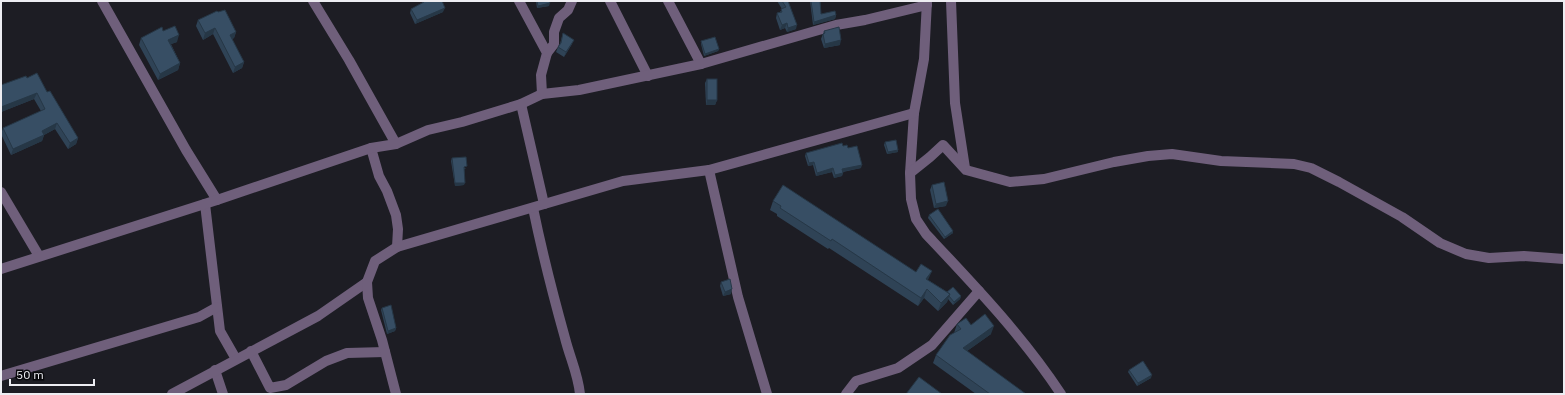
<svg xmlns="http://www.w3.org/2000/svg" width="1565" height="395" viewBox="0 0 1565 395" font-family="'IBM Plex Sans',sans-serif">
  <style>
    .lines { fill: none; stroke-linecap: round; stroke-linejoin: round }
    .minor { stroke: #6f5f7b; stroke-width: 10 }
    .wall { fill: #2f4356 }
    .shaded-wall { fill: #263746 }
    .building { fill: #374e64; stroke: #263746 }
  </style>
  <rect width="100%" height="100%" fill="#1d1d24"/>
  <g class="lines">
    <g class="minor">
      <polyline points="102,1 186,150 217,200"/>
      <polyline points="313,1 349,60 396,144"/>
      <polyline points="519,1 547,53 541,75 542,94"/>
      <polyline points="610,1 648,76"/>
      <polyline points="668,1 701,64"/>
      <path d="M927,1l-3,58 -10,54 -4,60 1,26 5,20 10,15c48,51 96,101 135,160"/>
      <polyline points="951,1 955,103 965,168"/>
      <polyline points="547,53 554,44 554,32 559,18 568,10 572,1"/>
      <polyline points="521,104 544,204"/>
      <polyline points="371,148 379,176 387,191 396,215 398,229 397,247"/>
      <polyline points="709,170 738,297 767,394"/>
      <polyline points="910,173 930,157 943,145 966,170 1010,182 1044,179 1114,162 1148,156 1172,154 1221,161 1294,164 1311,168 1339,182 1402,217 1440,243 1466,254 1489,258 1524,256 1564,259"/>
      <polyline points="1,192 39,256"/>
      <polyline points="205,204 220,331 236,359"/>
      <path d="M533,208c9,44 20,87 32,130 5,20 13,36 15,56"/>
      <polyline points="1,269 217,200 371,148 396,144 428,130 462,122 521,104 542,94 579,90 701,64 836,25 865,20 927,5"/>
      <polyline points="251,351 270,388 286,385 326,361 347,353 385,352"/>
      <polyline points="215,370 223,394"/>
      <polyline points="1,376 199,317 217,307"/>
      <polyline points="172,394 318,316 367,282"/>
      <polyline points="396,394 382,340 368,298 367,282 375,261 397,247 623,181 709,170 914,113"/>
      <polyline points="846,394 856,381 898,368 932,345 979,291"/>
    </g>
  </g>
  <g class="wall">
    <polygon points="423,1 442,1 443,12 415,24 410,13 411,9 422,3"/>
    <polygon points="536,1 549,1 549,6 537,8"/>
    <polygon points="777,1 788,1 796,29 787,32 785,28 780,30 776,18 777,13 780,12 782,9"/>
    <polygon points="810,1 820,1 821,14 836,15 835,19 813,25"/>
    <polygon points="218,12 236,32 234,38 232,39 244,62 242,68 233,73 213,34 203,40 196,26 198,20"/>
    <polygon points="163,31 177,42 171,44 180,63 178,70 158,80 139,45 141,38"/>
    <polygon points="824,31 840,45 824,48 821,39"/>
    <polygon points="563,33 572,44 564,57 556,52 558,47 560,44"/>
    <polygon points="701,41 719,49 718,51 704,56 701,44"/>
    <polygon points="27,78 47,92 78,138 76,144 68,149 55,129 44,135 42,141 11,155 1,134 3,128 41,111 34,99 1,112 1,85"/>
    <polygon points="707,79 717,100 715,105 706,105 705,83"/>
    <polygon points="885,142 898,150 898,152 887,154 884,145"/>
    <polygon points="843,146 848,148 861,168 843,172 842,176 834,178 832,172 816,176 813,165 808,166 805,156 806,153"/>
    <polygon points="452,158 466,169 464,169 464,185 455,186 451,161"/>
    <polygon points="932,185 946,206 934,208 930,190"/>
    <polygon points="773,201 928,280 947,292 961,296 960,299 953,305 948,299 947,302 938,311 924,298 918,306 829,248 828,249 777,216 777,214 770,210"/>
    <polygon points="929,215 953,231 953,233 944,239 928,218"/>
    <polygon points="721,282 731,294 723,296 720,286"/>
    <polygon points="382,308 396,328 395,331 387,334 381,310"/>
    <polygon points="957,324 971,325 991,334 967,351 1026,394 976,394 933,363 936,355 954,333"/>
    <polygon points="1129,370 1151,378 1137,386 1128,372"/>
  </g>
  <g class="shaded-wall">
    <polygon points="550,3 549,6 537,8 538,6"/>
    <polygon points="445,8 443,12 415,24 417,20"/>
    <polygon points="836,15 835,19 813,25 814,22"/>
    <polygon points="787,23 785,28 780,30 782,25"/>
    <polygon points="797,25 796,29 787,32 788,28"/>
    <polygon points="215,28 213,34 203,40 205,33"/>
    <polygon points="236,32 234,38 228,41 230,35"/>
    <polygon points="179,35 177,42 166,46 168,40"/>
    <polygon points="574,40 572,44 564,57 566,52"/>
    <polygon points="841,40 840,45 824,48 825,44"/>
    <polygon points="719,49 718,51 704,56 705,54"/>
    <polygon points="244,62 242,68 233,73 235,67"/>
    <polygon points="180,63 178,70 158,80 160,74"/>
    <polygon points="37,93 34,99 1,112 1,107"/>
    <polygon points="707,100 717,100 715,105 706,105"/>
    <polygon points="57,123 55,129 44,135 42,141 11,155 13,149 42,131"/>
    <polygon points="78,138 76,144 68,149 70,143"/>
    <polygon points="898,150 898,152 887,154 888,152"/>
    <polygon points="814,162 813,165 808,166 809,163"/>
    <polygon points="862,165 861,168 841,172 842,169"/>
    <polygon points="833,168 832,172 816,176 817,173"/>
    <polygon points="843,173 842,176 834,178 835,175"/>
    <polygon points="455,183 465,183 464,185 455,186"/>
    <polygon points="948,201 946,206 934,208 936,204"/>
    <polygon points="953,231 953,233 944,239 945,237"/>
    <polygon points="932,271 928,280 926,279"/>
    <polygon points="732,289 731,294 723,296 725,292"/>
    <polygon points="927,289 924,298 918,306 921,298"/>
    <polygon points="950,294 947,302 938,311 941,303"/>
    <polygon points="961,296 960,299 953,305 954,302"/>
    <polygon points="994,326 991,334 960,356 963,348"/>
    <polygon points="396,328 395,331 387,334 388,331"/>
    <polygon points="1152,375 1151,378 1137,386 1138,383"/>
  </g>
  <g class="building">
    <polygon points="424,1 442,1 445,8 417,20 411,9 424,2"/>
    <polygon points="537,1 549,1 550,3 538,6"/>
    <polygon points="782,1 788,1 797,25 788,28 787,23 782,25 777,13 782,12 781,9 786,7"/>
    <polygon points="811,1 820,1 821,14 835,11 836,15 814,22"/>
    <polygon points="225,10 236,32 230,35 244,62 235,67 215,28 205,33 198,20 217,11 218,12"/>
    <polygon points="175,26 179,35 168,40 180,63 160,74 141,38 162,27 163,31"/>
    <polygon points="839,27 841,40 825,44 823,34 825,33 824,31"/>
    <polygon points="563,33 574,40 566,52 558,47 561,43"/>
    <polygon points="715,37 719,49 705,54 701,41"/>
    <polygon points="37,73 47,92 50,91 78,138 70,143 57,123 42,131 44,135 13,149 3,128 45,109 37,93 1,107 1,85 26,76 27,78"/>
    <rect x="707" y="79" width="10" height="21"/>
    <polygon points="896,140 898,150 888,152 885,142"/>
    <polygon points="842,143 843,146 847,145 848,148 857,146 862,165 842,169 843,173 835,175 833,168 817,173 814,162 809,163 806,153"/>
    <polygon points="466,157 467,166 464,167 465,183 455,183 452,158"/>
    <polygon points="944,182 948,201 936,204 932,185"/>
    <polygon points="783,185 916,272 921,264 932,271 926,279 950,294 941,303 927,289 921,298 832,239 831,241 780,208 781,206 773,201"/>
    <polygon points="938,209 953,231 945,237 929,215"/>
    <polygon points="730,279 732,289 725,292 721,282"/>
    <polygon points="953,287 961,296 954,302 949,296 950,294 947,292"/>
    <polygon points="391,305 396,328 388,331 382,308"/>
    <polygon points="985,314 994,326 963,348 1026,394 990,394 936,355 950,335 961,329 957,324 966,318 971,325"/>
    <polygon points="1143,361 1152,375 1138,383 1129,370"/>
    <polygon points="919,377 942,394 906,394"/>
  </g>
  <rect width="1565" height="395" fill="none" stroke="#ededf2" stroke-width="4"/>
  <path d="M10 379v6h84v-6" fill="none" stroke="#ededf2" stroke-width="2"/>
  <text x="16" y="379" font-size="12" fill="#ededf2" stroke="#08080b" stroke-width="3" paint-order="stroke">50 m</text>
</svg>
